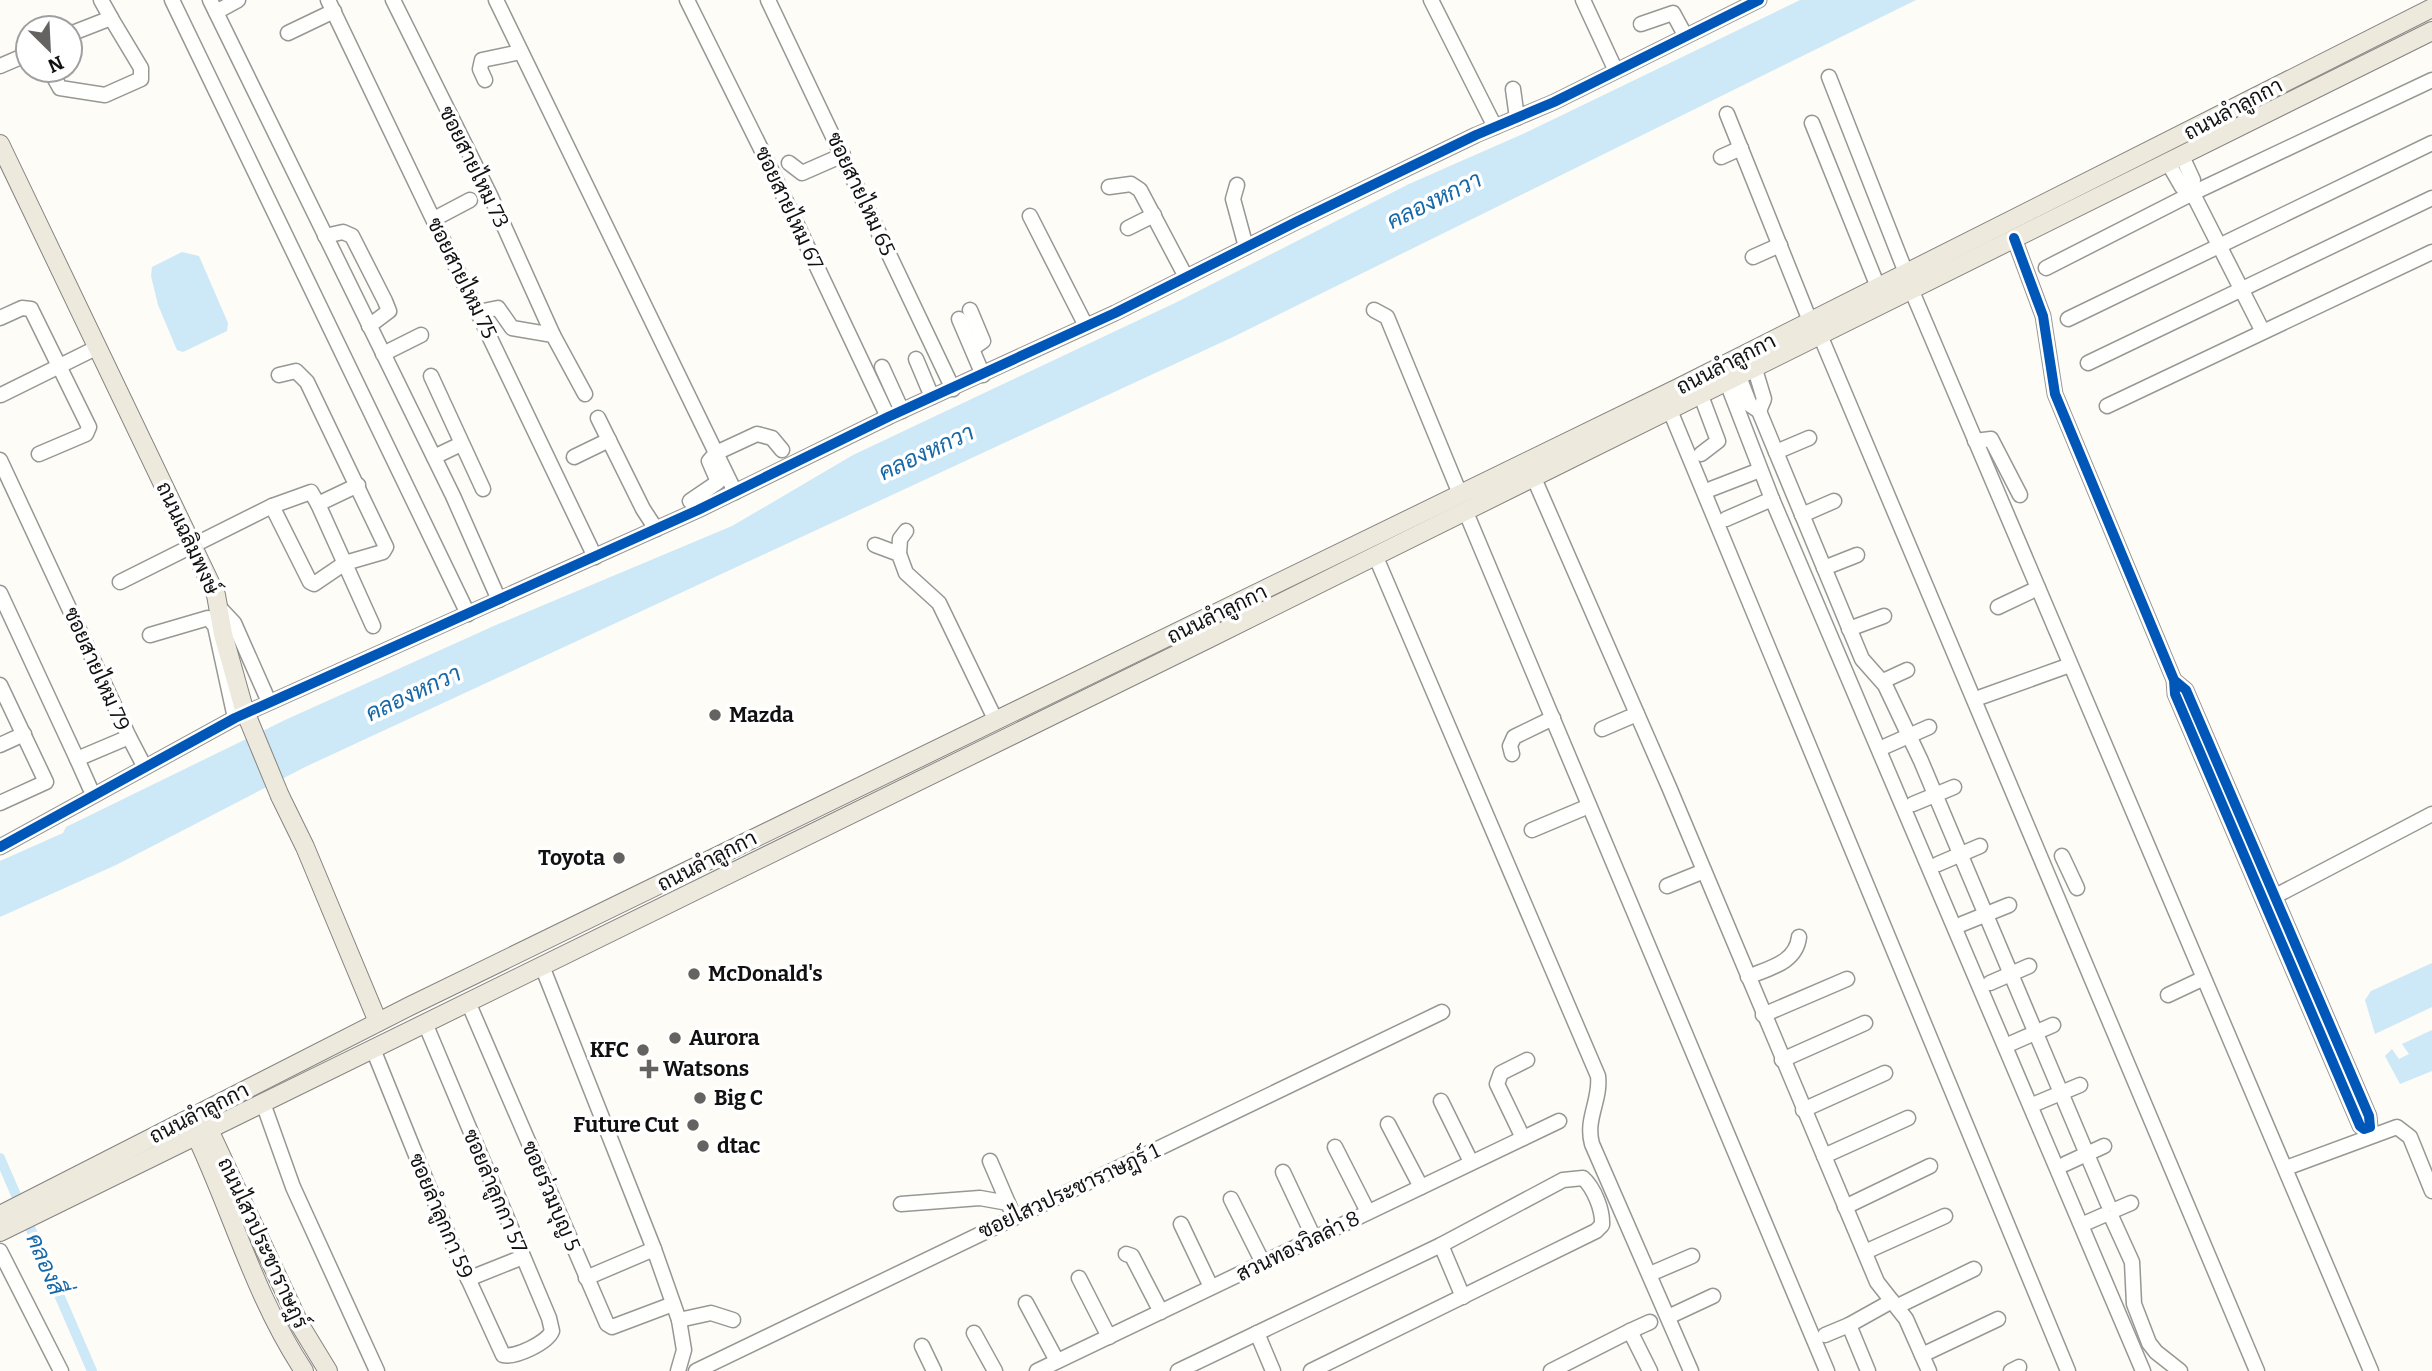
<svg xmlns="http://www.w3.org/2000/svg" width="2432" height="1371" viewBox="0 0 2432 1371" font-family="Bitter,Sarabun,serif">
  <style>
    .water { fill: #cde8f7 }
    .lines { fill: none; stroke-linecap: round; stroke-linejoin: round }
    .canal { stroke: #cde8f7; stroke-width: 10 }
    .minor-casing { stroke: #979795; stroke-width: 17 }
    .major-casing { stroke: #858482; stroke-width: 20 }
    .minor { stroke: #fffffe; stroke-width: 14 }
    .major { stroke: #ede9dc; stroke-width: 18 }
    .major-bridge-casing { stroke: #858482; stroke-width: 20; stroke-linecap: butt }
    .major-bridge { stroke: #ede9dc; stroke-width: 18 }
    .cycleway-casing { stroke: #fff; stroke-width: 15 }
    .cycleway { stroke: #0057b8; stroke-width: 10 }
    .poi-dot { fill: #646362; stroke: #fff; stroke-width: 2.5 }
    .labels { text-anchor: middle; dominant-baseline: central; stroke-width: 7; stroke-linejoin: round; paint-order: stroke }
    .street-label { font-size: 21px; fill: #111; stroke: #fff }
    .poi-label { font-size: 21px; font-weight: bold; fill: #111; stroke: #fff; text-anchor: start }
    .water-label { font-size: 23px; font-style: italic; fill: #1768a6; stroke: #fff }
  </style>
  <rect width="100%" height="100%" fill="#fdfcf7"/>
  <g class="water">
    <polygon points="1800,0 1916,0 1233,337 305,767 116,865 0,917 0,861 63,833 66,827 285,720 496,625 732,526 853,455 1177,302 1409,184 1525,133"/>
    <polygon points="182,252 199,256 228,323 227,331 183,352 177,350 158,305 151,276 152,267"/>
    <polygon points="2432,963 2432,1007 2375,1034 2365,1000 2371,991"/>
    <polygon points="2432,1030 2432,1071 2400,1084 2385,1056 2392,1049 2399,1059 2409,1054 2402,1044"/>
  </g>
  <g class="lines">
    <polyline class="canal" points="0,1158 92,1371"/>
    <g class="minor-casing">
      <g id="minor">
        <polyline points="101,0 111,18"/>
        <polyline points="172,0 468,614"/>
        <polyline points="210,0 453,496 499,600"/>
        <polyline points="328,0 595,557"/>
        <polyline points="393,0 490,195 553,335"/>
        <polyline points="496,0 735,492"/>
        <polyline points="687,0 765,157 888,417"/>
        <polyline points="768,0 953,389"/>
        <polyline points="1431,0 1495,127"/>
        <polyline points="1583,0 1615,69"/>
        <polyline points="216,12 238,0"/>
        <polyline points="1641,24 1673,13 1685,35"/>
        <polyline points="288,33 334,11"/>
        <polyline points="0,66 28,54"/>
        <polyline points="50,70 60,88 105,95 141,79 141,68 111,18 70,34"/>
        <polyline points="1829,77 1906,273"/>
        <polyline points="485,80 480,69 482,60 521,52"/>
        <polyline points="1513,89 1517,118"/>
        <polyline points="1727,114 1810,321"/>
        <polyline points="1812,123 1878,287"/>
        <polyline points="2181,154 2193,180 2191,190 2262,330"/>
        <polyline points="1721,157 1741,148"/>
        <polyline points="2167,161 2182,187 2191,190"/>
        <polyline points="789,163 802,173 843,155"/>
        <polyline points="1237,185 1233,199 1246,247"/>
        <polyline points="1109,187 1131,184 1140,190 1186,277"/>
        <polyline points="1030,216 1086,326"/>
        <polyline points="434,219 470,200"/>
        <polyline points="1128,228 1154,215"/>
        <polyline points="325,236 343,232 352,236 385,301 389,311 369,326"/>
        <polyline points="2014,238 2043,316 2055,394 2174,680 2175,694 2360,1126 2364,1129 2370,1127 2369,1116 2186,690 2174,680"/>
        <polyline points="1753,257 1780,245"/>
        <polyline points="2046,268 2193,193 2432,80"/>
        <polyline points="1911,289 2371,1371"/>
        <polyline points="970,310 983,341 973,348"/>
        <polyline points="1374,310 1387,317 1460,494"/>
        <polyline points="478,312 498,308 512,328 553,335 585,394"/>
        <polyline points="0,318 22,308 31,309 89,427 86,434 39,454"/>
        <polyline points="959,319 983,375"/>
        <polyline points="2068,319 2432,143"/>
        <polyline points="1820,335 2257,1371"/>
        <polyline points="383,354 421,335"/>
        <polyline points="916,359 932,397"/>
        <polyline points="2088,363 2432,198"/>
        <polyline points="1754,366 1764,399 1759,411"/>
        <polyline points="882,367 902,411"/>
        <polyline points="1738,374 1750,405 1759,411 1776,452 1862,659 1885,685 1921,761 2108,1204"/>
        <polyline points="431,376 483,489"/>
        <polyline points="1726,380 1772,499 2143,1371"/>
        <polyline points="1700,393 1718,441 1701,454"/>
        <polyline points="1,395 98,347"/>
        <polyline points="2107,406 2432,252"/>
        <polyline points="1669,408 2068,1371"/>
        <polyline points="598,418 643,509 656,529"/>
        <polyline points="1975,441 1991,439 2020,495"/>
        <polyline points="1776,452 1809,438"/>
        <polyline points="434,457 461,444"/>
        <polyline points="574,457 609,440"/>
        <polyline points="0,460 129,737 77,759 0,593"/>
        <polyline points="1533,476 1669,787 1877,1282 1906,1319 1929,1371"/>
        <polyline points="1711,489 1760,470"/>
        <polyline points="690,501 718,482 709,461 716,453 757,434 772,438 782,450"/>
        <polyline points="318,504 373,626"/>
        <polyline points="272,506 310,582 314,584 345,563 383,552 386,547 307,382 296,371 279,375"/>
        <polyline points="1465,510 1827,1371"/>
        <polyline points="1802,515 1834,501"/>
        <polyline points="1726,519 1772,499"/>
        <polyline points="875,545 899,554 906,573 939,603 996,721"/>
        <polyline points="899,554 900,539 906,531"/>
        <path d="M1375,555l223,521c3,24 -13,43 -6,68l99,227"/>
        <polyline points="1824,568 1857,555"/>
        <polyline points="120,582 272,506 311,492 318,504 358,485"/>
        <polyline points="218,606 234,623 269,702"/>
        <polyline points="1998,607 2038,588"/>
        <polyline points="1849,629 1884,616"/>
        <polyline points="150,635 208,618 215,626 235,718"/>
        <polyline points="1883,681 1907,670"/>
        <polyline points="0,685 46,782 0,803"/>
        <polyline points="1981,697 2070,665"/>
        <polyline points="1602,729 1637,714"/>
        <polyline points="129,737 141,760"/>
        <polyline points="0,745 24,734"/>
        <polyline points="1886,746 1929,727"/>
        <polyline points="1512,754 1510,746 1514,737 1553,718"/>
        <polyline points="77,759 90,788"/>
        <polyline points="1913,804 1954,787"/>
        <polyline points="1532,830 1589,806"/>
        <polyline points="0,847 235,718 698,510 888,417 1115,313 1296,222 1476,135 1554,102 1759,0"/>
        <polyline points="2062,856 2077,888"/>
        <polyline points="1938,864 1980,846"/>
        <polyline points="1667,886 1704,871"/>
        <polyline points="2266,901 2432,814"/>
        <polyline points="1962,924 2009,905"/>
        <polyline points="542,966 654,1249 679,1320 684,1350 678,1371"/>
        <path d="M1748,977c21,-9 48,-14 51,-40"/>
        <polyline points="1990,983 2029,966"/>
        <polyline points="2168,995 2202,979"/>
        <polyline points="468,1002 607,1324 612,1327 673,1304"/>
        <polyline points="1763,1015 1847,979"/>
        <polyline points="2012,1043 2053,1025"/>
        <path d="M373,1049l76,188 54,118c12,3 44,-12 49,-24l-3,-13 -124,-295"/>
        <polyline points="1782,1060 1865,1023"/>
        <polyline points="1441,1101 1471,1162"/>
        <polyline points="263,1103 293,1187 377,1371"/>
        <polyline points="2037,1103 2080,1085"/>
        <polyline points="1803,1110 1885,1073"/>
        <polyline points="1388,1124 1421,1187"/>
        <polyline points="1523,1138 1497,1084 1501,1073 1527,1060"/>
        <polyline points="1335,1147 1368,1212"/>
        <polyline points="1824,1156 1908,1118"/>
        <polyline points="990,1161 1008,1203"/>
        <polyline points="2065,1164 2104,1146"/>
        <polyline points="2286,1168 2397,1127 2410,1137 2432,1191"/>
        <polyline points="1283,1172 1314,1238"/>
        <polyline points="1231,1199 1263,1263"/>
        <polyline points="901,1204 980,1198 1008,1203 1014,1217"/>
        <polyline points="1845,1207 1930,1166"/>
        <polyline points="2117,1209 2131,1203"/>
        <polyline points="2112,1218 2132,1262 2134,1304 2149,1343 2156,1352 2180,1371"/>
        <polyline points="2088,1222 2104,1215"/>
        <polyline points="1181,1224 1211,1287"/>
        <polyline points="1441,1245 1463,1297"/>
        <polyline points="0,1251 61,1371"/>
        <polyline points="1865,1252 1945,1216"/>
        <polyline points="1126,1254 1132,1256 1161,1312"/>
        <polyline points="1650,1274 1692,1256"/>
        <polyline points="586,1278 654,1249"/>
        <polyline points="1079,1278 1109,1337"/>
        <polyline points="468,1279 523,1257"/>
        <polyline points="1026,1303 1057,1361"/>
        <polyline points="1898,1306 1974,1269"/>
        <polyline points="1668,1317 1713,1296"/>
        <polyline points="679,1320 711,1313 733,1320"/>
        <polyline points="1630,1331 1650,1322"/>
        <polyline points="974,1333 995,1371"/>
        <polyline points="1257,1333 1273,1371"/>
        <polyline points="1825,1335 1849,1325"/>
        <polyline points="922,1346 934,1371"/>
        <polyline points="1922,1355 1998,1319"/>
        <polyline points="696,1371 1442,1012"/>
        <polyline points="1037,1371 1559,1121"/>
        <path d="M1178,1371l263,-126 122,-65 20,-2c11,10 20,32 19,47l-6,6 -285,140"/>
        <polyline points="1551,1371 1630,1331 1650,1371"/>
        <polyline points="1868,1371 1849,1325 1892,1301"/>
        <polyline points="2011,1371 2019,1367"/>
      </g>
    </g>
    <g class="major-casing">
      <g id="major">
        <polyline points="0,144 216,595 223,634 244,709"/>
        <polyline points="280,796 305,847 378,1022"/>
        <polyline points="204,1119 300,1325 328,1371"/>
        <path d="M192,1127c39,80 62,169 112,244"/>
        <polyline points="0,1215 410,1006 1678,388 2432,8"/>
        <polyline points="0,1232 1208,639 2432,31"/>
      </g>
    </g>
    <use href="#minor" class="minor"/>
    <use href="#major" class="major"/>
    <g class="major-bridge-casing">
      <polyline id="major-bridge" points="244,709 280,796"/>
    </g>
    <use href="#major-bridge" class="major-bridge"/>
    <g class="cycleway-casing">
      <g id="cycleway">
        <polyline points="2014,238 2043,316 2055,394 2174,680 2175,694 2360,1126 2364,1129 2370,1127 2369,1116 2186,690 2174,680"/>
        <polyline points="0,847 235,718 698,510 888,417 1115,313 1296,222 1476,135 1554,102 1759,0"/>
      </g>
    </g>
    <use href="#cycleway" class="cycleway"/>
  </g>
  <g class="poi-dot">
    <circle cx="715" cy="715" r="7"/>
    <circle cx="619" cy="858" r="7"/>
    <circle cx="694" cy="974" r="7"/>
    <circle cx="675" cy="1038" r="7"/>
    <circle cx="643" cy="1050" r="7"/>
    <path d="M645.5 1058.5h7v7h7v7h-7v7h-7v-7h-7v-7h7z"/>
    <circle cx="700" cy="1098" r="7"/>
    <circle cx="693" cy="1125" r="7"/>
    <circle cx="703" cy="1146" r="7"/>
  </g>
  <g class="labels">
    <g class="street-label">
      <text transform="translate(2233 109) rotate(-28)">ถนนลำลูกกา</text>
      <text transform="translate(474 167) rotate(64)">ซอยสายไหม 73</text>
      <text transform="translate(861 194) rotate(65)">ซอยสายไหม 65</text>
      <text transform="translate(789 208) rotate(65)">ซอยสายไหม 67</text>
      <text transform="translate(462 278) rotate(64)">ซอยสายไหม 75</text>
      <text transform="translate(1726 364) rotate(-27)">ถนนลำลูกกา</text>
      <text transform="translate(188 538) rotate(65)">ถนนเฉลิมพงษ์</text>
      <text transform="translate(1217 614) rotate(-26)">ถนนลำลูกกา</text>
      <text transform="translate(97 669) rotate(66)">ซอยสายไหม 79</text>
      <text transform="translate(707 861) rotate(-27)">ถนนลำลูกกา</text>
      <text transform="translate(199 1113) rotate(-27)">ถนนลำลูกกา</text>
      <text transform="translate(495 1191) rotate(67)">ซอยลำลูกกา 57</text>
      <text transform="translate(1069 1191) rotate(-25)">ซอยไสวประชาราษฎร์ 1</text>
      <text transform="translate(551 1196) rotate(67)">ซอยร่วมบุญ 5</text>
      <text transform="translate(441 1216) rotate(67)">ซอยลำลูกกา 59</text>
      <text transform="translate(263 1243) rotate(65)">ถนนไสวประชาราษฎร์</text>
      <text transform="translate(1298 1246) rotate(-26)">สวนทองวิลล่า 8</text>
    </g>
    <g class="poi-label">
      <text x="729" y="715">Mazda</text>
      <text x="605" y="858" text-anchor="end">Toyota</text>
      <text x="708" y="974">McDonald's</text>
      <text x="689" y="1038">Aurora</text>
      <text x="629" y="1050" text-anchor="end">KFC</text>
      <text x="663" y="1069">Watsons</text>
      <text x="714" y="1098">Big C</text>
      <text x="679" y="1125" text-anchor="end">Future Cut</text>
      <text x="717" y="1146">dtac</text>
    </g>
    <g class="water-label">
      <text transform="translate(1434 200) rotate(-26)">คลองหกวา</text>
      <text transform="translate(926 452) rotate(-25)">คลองหกวา</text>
      <text transform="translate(413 693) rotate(-25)">คลองหกวา</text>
      <text transform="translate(46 1264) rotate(67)">คลองสี่</text>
    </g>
  </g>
  <g transform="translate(49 49) rotate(156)"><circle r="33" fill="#ffffff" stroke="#a0a0a0" stroke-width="2"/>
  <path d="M0-5L12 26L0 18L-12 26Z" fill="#646362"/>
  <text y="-10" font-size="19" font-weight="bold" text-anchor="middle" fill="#111111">N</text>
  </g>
</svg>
